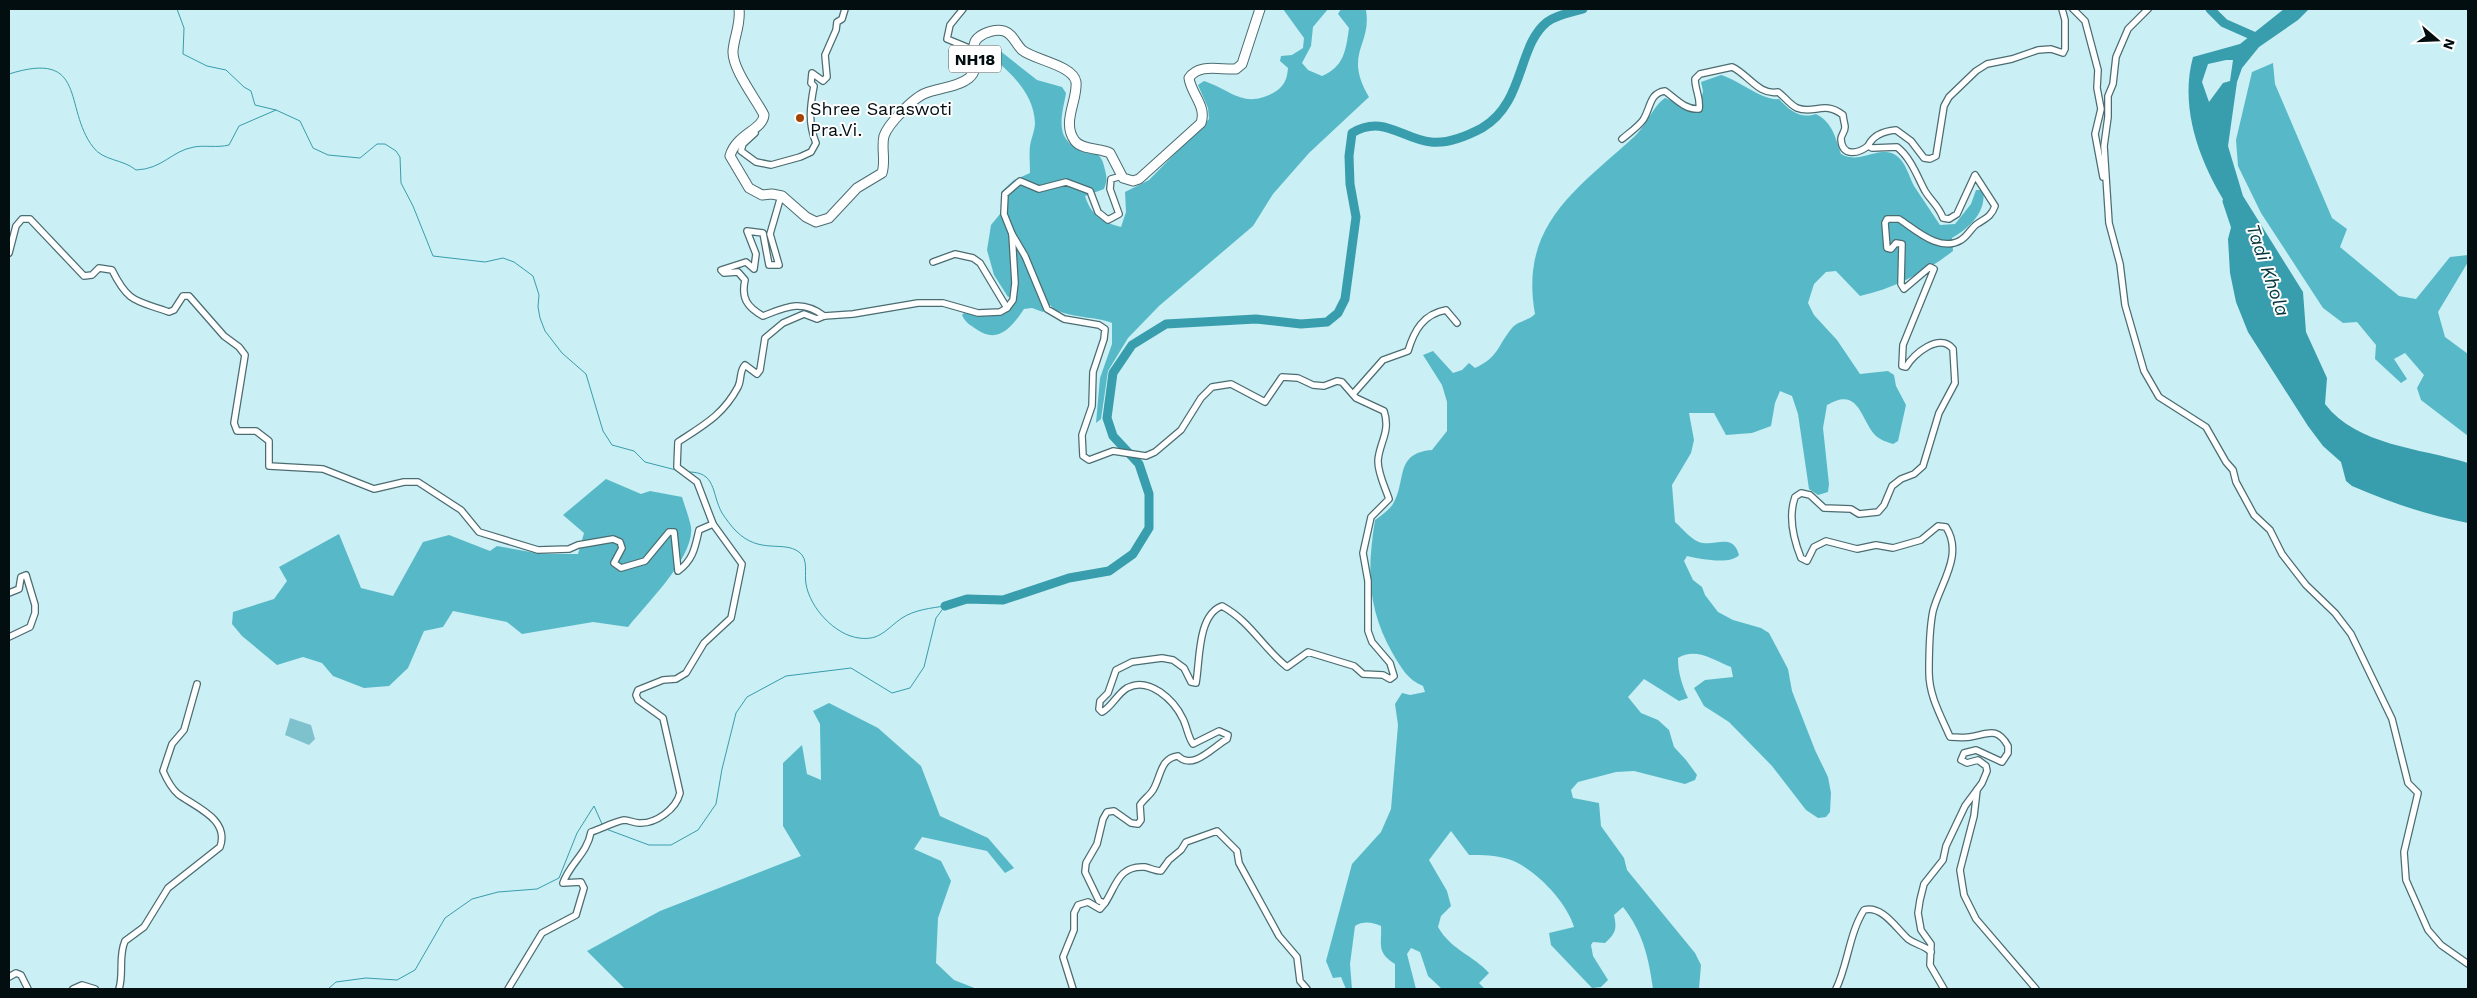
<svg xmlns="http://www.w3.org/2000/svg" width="2477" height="998" viewBox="0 0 2477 998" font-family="'Work Sans',sans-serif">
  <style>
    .green { fill: #7dc2cd }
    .forest { fill: #57b9c8 }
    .water { fill: #389dac; fill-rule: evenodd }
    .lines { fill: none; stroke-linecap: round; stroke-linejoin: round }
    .stream { stroke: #389dac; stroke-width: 1 }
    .river { stroke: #389dac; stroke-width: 9 }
    .street-casing { stroke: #4b6c71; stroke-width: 8 }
    .primary-casing { stroke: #4b6c71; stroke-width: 11 }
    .street { stroke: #fff; stroke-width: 5.5 }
    .primary { stroke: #fff; stroke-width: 9 }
    .poi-dot { fill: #a54302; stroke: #fff; stroke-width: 2 }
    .labels { text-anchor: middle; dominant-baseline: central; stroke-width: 4; stroke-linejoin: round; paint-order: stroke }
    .shield { fill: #fff; stroke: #4f5658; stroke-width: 1 }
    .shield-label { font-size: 16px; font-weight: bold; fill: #030e10 }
    .poi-label { font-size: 18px; fill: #030e10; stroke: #fff; text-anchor: start }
    .water-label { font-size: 19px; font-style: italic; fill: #06363d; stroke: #fff }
  </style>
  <rect width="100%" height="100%" fill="#caeff4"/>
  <polygon class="green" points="290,718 311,725 315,739 309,745 285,735"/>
  <g class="forest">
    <path d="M1283,9h45l-15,18 -2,19 -9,17 6,7 14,6c22,-9 24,-26 27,-48l-11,-14 3,-5 25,1c6,36 -23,43 3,87l-60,56 -36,41 -20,32 -94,80 -31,32 -20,33 -7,48 -5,4 4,-45 12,-34v-21c-16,-7 -52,-5 -62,-18l-7,7 -11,-4 -8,1c-12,18 -26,36 -48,20 -6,-4 -11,-7 -14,-14l2,-2c23,5 41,7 53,-15v-4l-9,3 -14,-22 -7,-25 4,-25 9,-11 2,-9 -1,-13 13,-12 16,-7c0,-9 -1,-18 0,-27 1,-7 5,-16 5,-23 -1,-26 -19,-45 -37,-61l1,-12 38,30 25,7 4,6c-2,13 -9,34 0,46 16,22 34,1 39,31 2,7 2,12 -1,19l-19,7c6,19 17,26 36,31l5,-15 -1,-20 24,-12 60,-61 -1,-11 -10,-23 6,-4c27,9 40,28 69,12 11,-6 14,-13 15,-25l-8,-7 1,-5 11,-1 11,-7 1,-10z"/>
    <polygon points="2273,63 2275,84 2332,218 2347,229 2340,247 2399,296 2416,299 2450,257 2468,255 2468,262 2438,312 2445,337 2468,354 2468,436 2421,400 2417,388 2424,375 2405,353 2394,359 2407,379 2401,383 2375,359 2376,345 2357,322 2343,323 2323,308 2261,213 2238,166 2236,140 2252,72"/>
    <path d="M1721,75c18,5 41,26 58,24 11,12 21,20 37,15 17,9 19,23 25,40 15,8 25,0 41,-2 23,-2 25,23 34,37 8,12 16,24 24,36l15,-1 16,-20 5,-14h7c4,22 -14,38 -31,48l1,13c-27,21 -61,38 -93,45l-24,-25 -10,1 -12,12 -6,19 6,12 23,25 23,34 28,-3 6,4 2,11 10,19 -8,36 -5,3c-6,-2 -13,-4 -18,-9 -15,-17 -16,-49 -48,-30l-4,23 6,56 -1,8 -10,3 -9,-6 -11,-75 -6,-18 -12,-5 -5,12 -4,23 -19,7 -26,2 -12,-22h-25l5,27 -3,13 -19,32 3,37c7,6 18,20 28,21 15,2 30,-9 36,12 -8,10 -39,4 -52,1l-3,5 9,19 9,7 3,8 13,17 15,8 28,8 8,5 19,36 4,22 23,59 13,27 3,16 -1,19 -4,5 -8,1 -12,-8 -34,-44 -43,-44 -25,-16 -10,-18 11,-8 28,-3 -2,-10c-18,-7 -35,-20 -53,-9 0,15 4,27 10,40l-9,3 -35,-22 -16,18 13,16 17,7 11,10 5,17 12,13 11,15 -2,5 -10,4 -51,-13 -18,1 -38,10 -7,8 2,8 26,5 2,23 23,32 3,12 68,83 6,12 -2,24h-46c-4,-30 -10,-57 -30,-82l-9,8c3,14 2,18 -9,28l-12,-1 -2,3 2,11 15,24 -7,7 -9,1 -41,-43 -2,-12 25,-6c-7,-25 -40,-60 -66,-68 -13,-4 -25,-4 -39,-4l-18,-24 -22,29 18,31 4,15 -10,10 -3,11c14,24 35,28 51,46l-10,10 6,6h-43l-14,-13 -8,-24 -9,-4 -4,6 9,35h-21v-25c-19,-12 -13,-19 -14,-38 -9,-4 -18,-5 -26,0l-5,38 2,25h-6l-5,-12 -8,1 -7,-17 26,-97 29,-32 10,-23 7,-84 -3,-21 7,-11 8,2 15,-3 -2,-6c-16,-7 -21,-17 -30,-32 -26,-46 -26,-83 -18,-134 6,-4 14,-10 18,-16 14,-23 1,-51 39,-54l15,-19v-29l-5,-17 -19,-30 10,-4 20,22 9,-3 7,-7 6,5c24,-11 22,-22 37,-40 6,-7 16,-7 23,-14 -16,-89 41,-124 100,-178 12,-12 19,-31 30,-38l28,11h6l4,-18 -2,-9z"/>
    <path d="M606,479l35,15 9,-3 32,6c3,10 7,20 9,30 4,30 -45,77 -63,100l-35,-5 -71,12 -15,-12 -54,-11 -10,16 -19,4 -16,37 -19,18 -25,2 -31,-12 -11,-13 -19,-6 -26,8 -35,-29 -10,-12 1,-12 41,-13 13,-18 -8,-14 60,-33 22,54 32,8 30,-54 26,-7 41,16 7,-5 45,8h36l6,-21 -21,-18z"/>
    <polygon points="829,703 878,728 921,766 940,816 988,838 1014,868 1005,873 987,851 922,837 914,849 941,861 951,881 938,918 936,963 954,980 977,989 625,989 587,951 660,911 801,856 783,826 783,763 802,745 807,774 821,780 820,724 813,711"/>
  </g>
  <path class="water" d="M2284,9h25l-11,11 -39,27 -17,21 -5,14 -9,64 15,50 60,96 3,40 21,46 -2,26c32,42 96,44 143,59v60c-41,-8 -77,-20 -116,-37l-6,-5 -5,-19 -18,-16 -15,-20 -60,-94 -12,-30 -6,-29 -2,-34 6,-23c-31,-45 -56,-104 -41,-159l47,-13zM2226,60h7l-3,21 -7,2 -14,19 -7,-20 6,-18z"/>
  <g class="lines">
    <g class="stream">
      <polyline points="177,9 184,28 183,54 207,66 226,70 244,87 251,91 255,105 276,110"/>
      <path d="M9,74c79,-25 54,34 84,73 10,14 30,12 43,23 27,-1 35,-19 58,-23 11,-2 23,1 35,-2l10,-19 37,-16 24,11 13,27 15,7 32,3 17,-14h8l11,7 4,6 1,26 12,23 20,50 52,6 18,-4 11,4 19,14 6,19 -1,12 2,11 5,13 17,22 24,21 17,57 9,14 22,6 11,11 31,8"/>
      <path d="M687,472c30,-1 24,21 35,41 4,6 9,13 14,18 24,24 47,9 63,21 10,7 5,22 7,32 4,24 29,51 53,54 21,3 27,-9 43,-20 12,-8 29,-10 43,-12"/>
      <polyline points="606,829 649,845 671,845 698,830 716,804 722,769 736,713 747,697 786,676 851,668 892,693 910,688 924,667 936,618 945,606"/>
      <polyline points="328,989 336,982 366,978 397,980 415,970 445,918 472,899 498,892 537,889 559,878 577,833 594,806 602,824"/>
    </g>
    <g class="river">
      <polyline points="2210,9 2224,23 2258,38"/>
      <polyline points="2227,201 2237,231"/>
      <path d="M945,606l22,-7 36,1 66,-22 40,-7 24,-17 16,-26v-34l-10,-30 -26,-28 -6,-18 6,-45 19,-28 34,-21 90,-5 45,5 26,-2 11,-9 7,-14 11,-82 -6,-33 -1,-28 3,-23c31,-19 50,6 79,9 18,2 36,-6 51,-14 43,-25 35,-82 65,-106 9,-7 25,-10 36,-13"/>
    </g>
    <g class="street-casing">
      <g id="street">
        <polyline points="963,9 950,25 947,39 974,50"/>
        <polyline points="2073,9 2085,21 2098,70 2097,88 2101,109 2095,134 2103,177"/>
        <polyline points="2148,9 2128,29 2116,57 2113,84 2108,96 2108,117 2104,146 2109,223 2120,264 2125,305 2144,371 2159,397 2206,427 2226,462 2233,470 2236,482 2254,515 2270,530 2282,554 2306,585 2335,613 2351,634 2392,719 2408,783 2418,793 2404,852 2406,880 2428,930 2441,945 2468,964"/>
        <path d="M755,133l-12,11 -2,7 15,11 15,3 29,-8 11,-5 5,-9c-8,-20 -6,-36 -2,-57l-3,-3 1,-10 11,8 4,-4 -2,-22 11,-25 1,-8 5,-3 3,-10"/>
        <path d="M1622,139c7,-6 16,-12 21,-19 8,-12 6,-27 22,-29 11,8 20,19 34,18 2,-11 -4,-19 -4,-30l5,-5 32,-7c16,7 27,29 46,25 6,4 12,13 19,16 17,7 27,-8 46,7 0,4 2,9 2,12 0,5 -4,8 -4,12 1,18 17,15 27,7"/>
        <path d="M781,196l-11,38 9,31h-10l-6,-32 -16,-2 9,23 -2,15 -8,-7 -25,8 3,3 14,-1 7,8c-4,18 2,27 18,36 23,-9 39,-17 61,0"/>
        <path d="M1012,234l13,22 22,53 17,10 35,6 6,4 -1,10 -11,33 -1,34 -10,29 1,21 6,4 24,-9 33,5 9,-4 26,-22 20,-32 11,-11 19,-3 34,18 17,-25 16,1 15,7 11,1 13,-5 5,1 14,16 28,13c7,21 -5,32 -6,50 0,13 7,26 11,38l-18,18 -8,36 5,28v50l4,11 18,21 4,13 -4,3 -7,-4 -20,-1 -9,-8 -46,-14 -21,15c-25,-20 -36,-45 -65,-61 -25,9 -22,56 -26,77l-5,-1 -7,-14 -11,-8 -11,-2 -30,4 -16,8 -8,23 -8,8 -1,8 3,3c9,-4 15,-18 25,-24 22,-12 47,12 56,31 4,8 5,18 10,25l26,-13 9,4 -1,4c-14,8 -34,32 -49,17 -18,2 -17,21 -25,34 -3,5 -9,9 -13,15l1,15 -3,4 -7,-1 -17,-12 -7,1 -4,7 -6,25 -11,19 -1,9 14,29 6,2c11,-16 13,-38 40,-36 5,1 10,4 16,4l8,-11 12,-10 5,-8 31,-11 20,20 2,12 40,73 18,21 3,24 7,8"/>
        <path d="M9,253l7,-27 6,-7h8l54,57 8,-1 7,-7 13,2c17,34 24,30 57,42l5,-2 9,-14h6l35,40 15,11 6,8 -11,68 3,8h19l13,10v25l54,3 51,20 30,-7h14l43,28 18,22 59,18 31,-1 9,-4 35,-6 7,3 2,6 -8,15 7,5 24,-7 24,-29h5l4,39c15,-11 17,-23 21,-41l14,-6"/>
        <polyline points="933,262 955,254 973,258 980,263 1007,308"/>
        <path d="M1353,394l30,-34 25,-9c6,-20 15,-37 38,-41l11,13"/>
        <polyline points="9,593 19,589 21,577 26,575 35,605 35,613 30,627 9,637"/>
        <polyline points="1977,790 1974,816 1960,870 1964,895 1976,919 2036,989"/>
        <polyline points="9,977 16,973 21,975 28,989"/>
        <polyline points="73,989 82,985 95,989"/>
        <path d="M119,989c5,-16 -1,-32 6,-48l19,-14 24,-39 52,-41c10,-28 -25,-40 -42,-53 -7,-6 -11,-14 -15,-23l9,-27 12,-14 13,-46"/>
        <path d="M508,989l34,-56 34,-18 8,-27 -3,-6 -18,1c7,-20 24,-29 28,-51 10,-3 22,-10 33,-12 5,0 10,3 15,3 17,1 37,-14 41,-30l-17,-75 -25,-18 -2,-5 2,-5 25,-10 13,-1 10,-6 18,-30 27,-25 11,-54 -29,-40 -16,-42 -20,-15 1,-25c26,-17 45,-27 60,-55 4,-8 1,-16 7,-22l12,9 3,-4 5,-32 18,-15 21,-9 13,5 7,-3 29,-2 65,-11h25l35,10 22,-1 7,-4 6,-8 2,-17 -3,-49 -8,-20 1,-20 15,-13 19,8 27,-7 24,9 8,21 10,8 11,-6 -9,-25 1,-10 11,-3"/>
        <polyline points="1073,989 1063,957 1074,930 1074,913 1078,905 1088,902 1100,909 1105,903"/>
        <path d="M1836,989c12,-25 13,-55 28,-79 18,-5 32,18 44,29 8,6 16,6 23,13"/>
        <path d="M1944,989l-14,-24 1,-21 -10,-14 -3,-17 2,-13 4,-16 19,-24 3,-14 19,-40 17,-23 5,-12 -1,-5 -8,-6 -11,3 -6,-3 3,-7 12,-3 26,12 6,-9v-7c-11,-20 -20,-12 -38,-9 -6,1 -13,0 -20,0 -9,-21 -21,-41 -21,-65 0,-19 0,-42 4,-61 7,-27 31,-56 13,-84l-8,-1 -17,14 -28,8 -17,-3 -19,4 -31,-8 -12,6 -7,14 -6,-3c-8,-20 -13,-41 -6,-61l6,-4 9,2 14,13 27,1 8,5 19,-2 6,-7 8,-19 9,-7 13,-5 9,-8 16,-53 16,-30 -2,-34c-13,-17 -40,5 -47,18l-4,-1 1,-21 31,-76 -4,-2 -26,22 -3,-5 1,-40 -6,-1 -5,6 -4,-1 -2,-25 2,-4h12c17,11 41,34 62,21 7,-4 10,-12 16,-16 9,-6 14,-7 18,-18l-20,-31 -18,39 -8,5 -6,-1c-5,-13 -12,-17 -18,-27 -8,-15 -14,-33 -28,-44l-25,1 -4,-2c5,-11 16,-15 28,-16l15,11 13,17 6,1 6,-3 8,-50 5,-9 27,-26 11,-7 25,-5 26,-9 13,-1 12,4 2,-4v-29l-3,-11"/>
      </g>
    </g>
    <g class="primary-casing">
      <path id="primary" d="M739,9c2,15 -5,28 -6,42 -1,18 23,48 31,64 -1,15 -28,19 -34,41l19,32 13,7 10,-1 10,2 24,21 10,5 13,-4 28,-30 25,-15c4,-12 -1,-26 2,-37 4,-12 30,-39 42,-43 13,-5 32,-6 43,-15 14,-11 -3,-32 10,-41 6,-5 17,-8 25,-6 9,3 11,12 18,19 12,10 51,15 54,32 2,18 -15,41 -1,59 7,9 25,7 35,12l13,25 10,3 6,-2 62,-56c6,-17 -10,-29 -12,-45 10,-15 31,-8 47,-9l6,-5 18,-55"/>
    </g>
    <use href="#street" class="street"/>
    <use href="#primary" class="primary"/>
  </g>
  <circle class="poi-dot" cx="800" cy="118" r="5"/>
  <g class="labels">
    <rect class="shield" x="949" y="45.5" width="52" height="27" rx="4"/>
    <g class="shield-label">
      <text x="975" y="59">NH18</text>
    </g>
    <g class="poi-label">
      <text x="810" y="108">Shree Saraswoti<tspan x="810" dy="21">Pra.Vi.</tspan></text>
    </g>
    <g class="water-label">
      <text transform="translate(2268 270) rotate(71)">Tadi Khola</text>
    </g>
  </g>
  <rect width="2477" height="998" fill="none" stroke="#030e10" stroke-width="20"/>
  <g transform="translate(2437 40) rotate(109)" stroke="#ffffff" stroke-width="4" paint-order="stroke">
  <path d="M0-4L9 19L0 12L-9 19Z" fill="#030e10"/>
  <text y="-8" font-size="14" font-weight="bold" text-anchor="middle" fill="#030e10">N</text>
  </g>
</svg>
